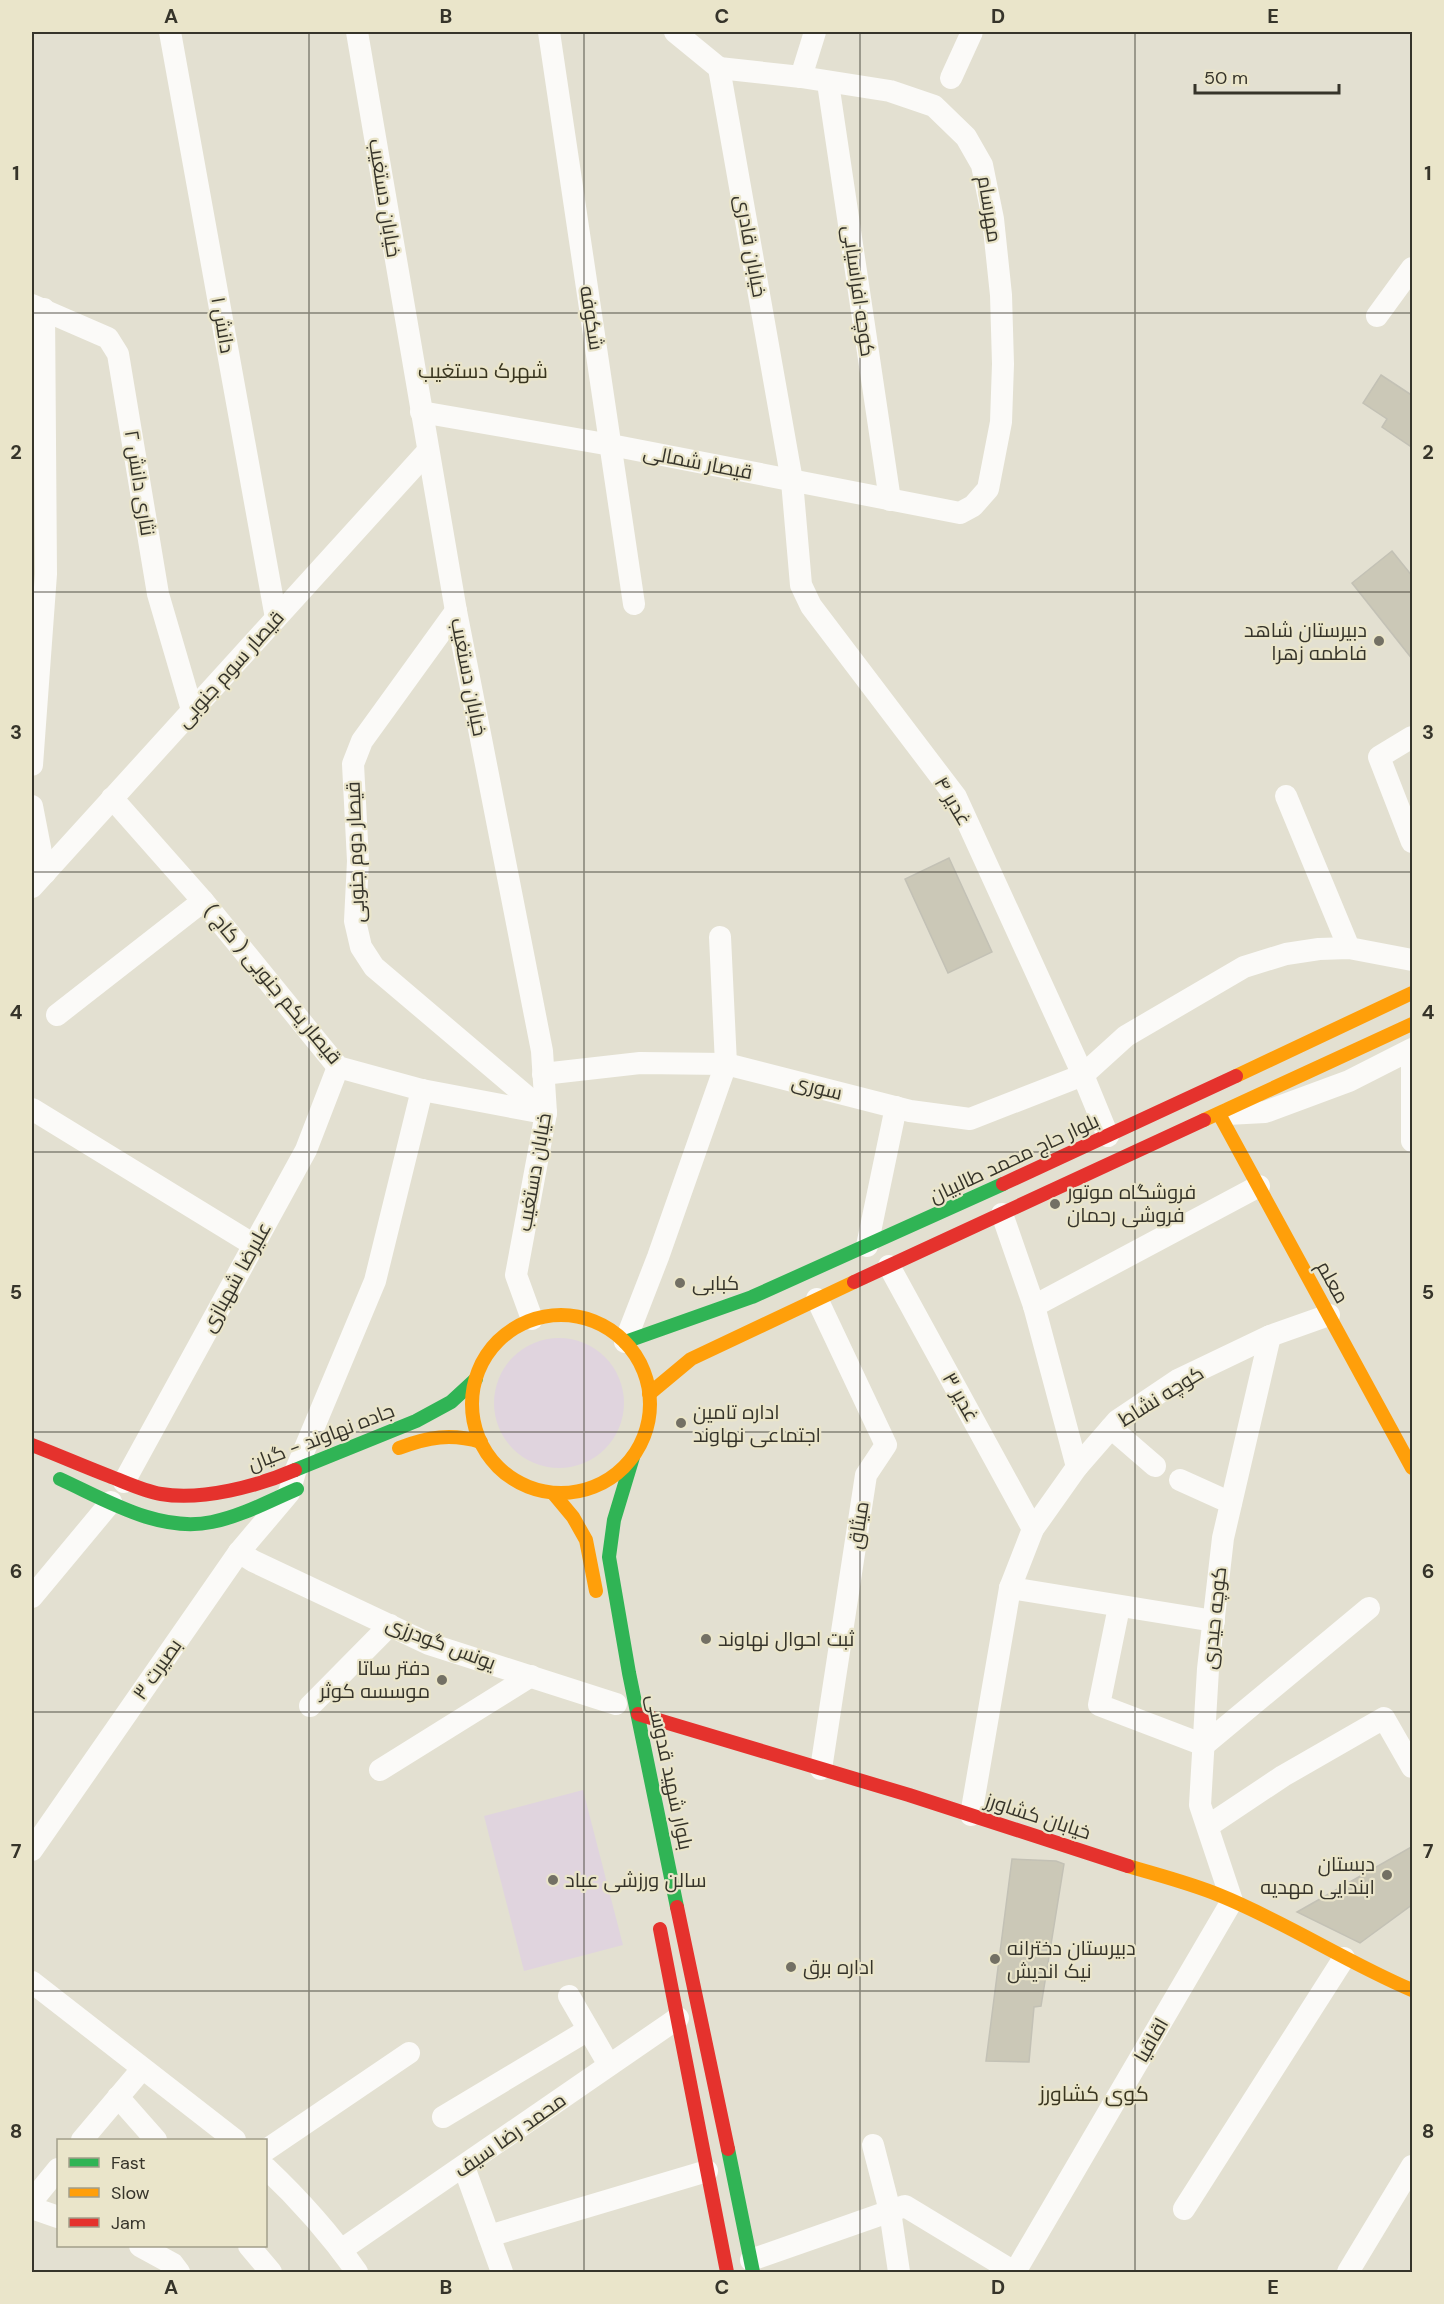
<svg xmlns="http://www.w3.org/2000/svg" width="1444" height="2304" viewBox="0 0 1444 2304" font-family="'DM Sans',Cairo,sans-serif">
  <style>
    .green { fill: #e0d4de }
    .building { fill: #cbc8b7; stroke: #c3c1b5; stroke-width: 1.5 }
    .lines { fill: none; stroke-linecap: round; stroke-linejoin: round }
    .street { stroke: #fbfaf8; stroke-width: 22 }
    .fast { stroke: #30b455; stroke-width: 14 }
    .slow { stroke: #ff9f0a; stroke-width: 14 }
    .jam { stroke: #e5322d; stroke-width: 14 }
    .grid { fill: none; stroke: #36342a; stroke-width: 1.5; stroke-opacity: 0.55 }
    .poi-dot { fill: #737064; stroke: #eae5ca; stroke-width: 2 }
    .labels { text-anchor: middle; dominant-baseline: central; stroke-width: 4.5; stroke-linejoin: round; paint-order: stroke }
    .street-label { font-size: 20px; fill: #36342a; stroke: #eae5ca }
    .poi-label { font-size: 20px; fill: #36342a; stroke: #eae5ca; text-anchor: start }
    .neighbourhood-label { font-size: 21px; fill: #39351f; stroke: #eae5ca }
    .neatline { fill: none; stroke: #36342a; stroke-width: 2 }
    .grid-label { font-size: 20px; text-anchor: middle; font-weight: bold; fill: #36342a }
  </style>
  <rect width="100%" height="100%" fill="#e3e0d1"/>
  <g class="green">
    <circle cx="559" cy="1403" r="65"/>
    <polygon points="583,1790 623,1945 524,1971 484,1816"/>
  </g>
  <g class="building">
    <polygon points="1381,375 1413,396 1413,448 1382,427 1387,419 1363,403"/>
    <polygon points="1392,551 1413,577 1413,660 1352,583"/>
    <polygon points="949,858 992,952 948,973 905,879"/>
    <polygon points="1413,1846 1413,1904 1360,1943 1297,1912"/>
    <polygon points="1012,1859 1056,1861 1064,1864 1041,2006 1034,2007 1029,2062 986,2061"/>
  </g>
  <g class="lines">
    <g class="street">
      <polyline points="170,32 276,618"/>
      <polyline points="357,32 456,611 542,1051 546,1113 516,1275 532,1319"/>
      <polyline points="549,32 634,604"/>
      <polyline points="675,32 719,68 792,481 801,585 811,606 956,797 1083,1075 1108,1136"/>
      <polyline points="801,77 815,32"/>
      <polyline points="951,78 972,32"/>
      <polyline points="828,83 890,500"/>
      <polyline points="32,305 108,338 118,354 158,594 192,710"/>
      <polyline points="1377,316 1412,268"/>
      <polyline points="421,412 611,445 960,513 973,506 988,489 1001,422 1003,364 1001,295 993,219 982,165 966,137 934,106 890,91 801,77 719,68"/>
      <polyline points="456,611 362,741 353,764 358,861 355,921 361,947 374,967 546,1113"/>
      <polyline points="1412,737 1379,757 1412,842"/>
      <polyline points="32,765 46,574 44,309"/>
      <polyline points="1286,796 1349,948"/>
      <polyline points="112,798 203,901 338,1067 422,1090 544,1113"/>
      <polyline points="32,806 45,873"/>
      <polyline points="32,887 428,451"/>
      <polyline points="57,1015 203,901"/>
      <polyline points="1412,1050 1412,1141"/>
      <polyline points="543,1074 640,1063 726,1064 910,1111 970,1119 1083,1075 1126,1036 1244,967 1286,954 1319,949 1349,948 1412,960"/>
      <polyline points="32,1109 254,1245"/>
      <polyline points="1227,1114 1265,1112 1349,1081 1412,1049"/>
      <polyline points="1002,1214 1034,1306 1077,1467"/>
      <polyline points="867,1246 896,1107"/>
      <polyline points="889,1266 1033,1529"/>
      <polyline points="817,1299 886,1445 866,1475 821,1769"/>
      <polyline points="1034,1306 1259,1186"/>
      <polyline points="625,1342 658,1257 726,1064 720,937"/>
      <polyline points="1111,1428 1155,1466"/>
      <polyline points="1180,1480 1231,1503"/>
      <polyline points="124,1482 306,1150 338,1067"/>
      <polyline points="239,1552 253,1561 429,1644 616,1704"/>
      <polyline points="1010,1588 1214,1621"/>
      <polyline points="32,1597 111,1502"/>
      <polyline points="1119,1607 1099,1705 1204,1745 1369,1608"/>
      <polyline points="310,1706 390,1625"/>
      <polyline points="380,1770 531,1676"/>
      <polyline points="971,1815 1010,1588 1033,1529 1077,1467 1117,1421 1178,1380 1270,1336 1329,1315"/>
      <polyline points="1208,1826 1283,1776 1384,1718 1412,1767"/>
      <polyline points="32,1850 239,1552 289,1493 295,1472 375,1281 422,1090"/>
      <polyline points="32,1982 235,2140"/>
      <polyline points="569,1996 609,2065"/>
      <polyline points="118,2097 156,2140"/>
      <polyline points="443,2117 588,2030"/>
      <polyline points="82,2140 142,2069"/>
      <polyline points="873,2145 890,2211 899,2272"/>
      <polyline points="266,2150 409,2053"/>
      <polyline points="464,2167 502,2272"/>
      <path d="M266,2168c34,32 64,66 91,104"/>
      <polyline points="32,2201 58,2169"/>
      <polyline points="32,2208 58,2217"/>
      <polyline points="1184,2209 1344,1958"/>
      <polyline points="489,2236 707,2171"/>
      <polyline points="140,2246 173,2264 179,2272"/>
      <polyline points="249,2246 271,2272"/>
      <polyline points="341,2250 678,2018"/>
      <polyline points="751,2260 905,2206 1014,2272"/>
      <polyline points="1015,2272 1232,1901 1200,1805 1208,1669 1223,1538 1270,1336"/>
      <polyline points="1348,2272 1412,2166"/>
    </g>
    <g class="fast">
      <polyline points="625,1342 752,1297 1003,1184"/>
      <polyline points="633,1457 614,1520 609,1557 629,1673 677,1907"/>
      <polyline points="295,1470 416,1421 451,1402 476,1379"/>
      <path d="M60,1479c46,21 99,54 152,43 30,-6 57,-21 85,-33"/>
      <polyline points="728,2149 753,2272"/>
    </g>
    <g class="slow">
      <polyline points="1236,1076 1412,993"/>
      <polyline points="1219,1114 1412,1468"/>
      <polyline points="1204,1120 1412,1024"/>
      <circle cx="561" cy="1404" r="89"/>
      <polyline points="649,1394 691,1359 854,1282"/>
      <path d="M399,1448c29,-11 52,-15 82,-6"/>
      <polyline points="553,1493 573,1517 586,1540 596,1591"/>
      <path d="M1128,1866c30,9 62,17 91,29 67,27 127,67 193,95"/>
    </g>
    <g class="jam">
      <polyline points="1003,1184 1236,1076"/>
      <polyline points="854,1282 1204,1120"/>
      <path d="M32,1445c26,10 51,21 77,31 16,6 34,15 52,18 41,7 97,-8 134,-24"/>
      <polyline points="638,1714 909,1795 1128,1866"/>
      <polyline points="677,1907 728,2149"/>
      <polyline points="660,1929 727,2272"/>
    </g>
  </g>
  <path class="grid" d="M309,32v2240M584,32v2240M860,32v2240M1135,32v2240M32,313h1380M32,592h1380M32,872h1380M32,1152h1380M32,1432h1380M32,1712h1380M32,1991h1380"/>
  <g class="poi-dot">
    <circle cx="1379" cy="641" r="6"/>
    <circle cx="1055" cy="1204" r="6"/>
    <circle cx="680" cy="1283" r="6"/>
    <circle cx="681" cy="1423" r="6"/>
    <circle cx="706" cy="1639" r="6"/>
    <circle cx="442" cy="1680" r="6"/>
    <circle cx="1387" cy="1875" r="6"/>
    <circle cx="553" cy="1880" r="6"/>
    <circle cx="995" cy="1959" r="6"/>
    <circle cx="791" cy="1967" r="6"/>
  </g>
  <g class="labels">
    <g class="street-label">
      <text transform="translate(385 198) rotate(81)">خیابان دستغیب</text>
      <text transform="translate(990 209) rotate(81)">مهرسام</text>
      <text transform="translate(751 246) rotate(80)">خیابان قادری</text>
      <text transform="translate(859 291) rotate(82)">کوچه افراسیابی</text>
      <text transform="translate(592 318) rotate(81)">شکوفه</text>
      <text transform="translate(223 325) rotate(80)">دانش ۱</text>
      <text transform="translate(698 462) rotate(11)">قیصار شمالی</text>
      <text transform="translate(140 483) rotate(81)">نثاری دانش ۲</text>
      <text transform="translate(230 669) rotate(-48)">قیصار سوم جنوبی</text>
      <text transform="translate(469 677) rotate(79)">خیابان دستغیب</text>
      <text transform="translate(953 801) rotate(60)">غدیر ۴</text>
      <text transform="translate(355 852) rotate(-92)">قیصار دوم جنوبی</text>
      <text transform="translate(273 984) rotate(50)">قیصار یکم جنوبی ( کاج )</text>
      <text transform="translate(817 1087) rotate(14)">سوری</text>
      <text transform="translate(1014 1158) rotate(-25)">بلوار حاج محمد طالبیان</text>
      <text transform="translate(534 1172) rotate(-80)">خیابان دستغیب</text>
      <text transform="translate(236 1277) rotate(-61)">علیرضا شهبازی</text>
      <text transform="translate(1333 1282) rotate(61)">معلم</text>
      <text transform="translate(1161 1396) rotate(-32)">کوچه نشاط</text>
      <text transform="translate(961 1397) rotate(61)">غدیر ۳</text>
      <text transform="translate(321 1437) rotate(-21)">جاده نهاوند - گیان</text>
      <text transform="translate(858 1525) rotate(-81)">میثاق</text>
      <text transform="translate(1214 1618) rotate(-84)">کوچه حیدری</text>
      <text transform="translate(441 1643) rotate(21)">یونس گودرزی</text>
      <text transform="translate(157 1669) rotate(-55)">بصیرت ۳</text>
      <text transform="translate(670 1772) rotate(78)">بلوار شهید قدوسی</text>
      <text transform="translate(1038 1816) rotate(18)">خیابان کشاورز</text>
      <text transform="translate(1151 2040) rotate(-60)">اقاقیا</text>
      <text transform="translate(510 2135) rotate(-35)">محمد رضا سیف</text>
    </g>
    <g class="poi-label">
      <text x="1367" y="630" text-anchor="end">دبیرستان شاهد<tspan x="1367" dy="23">فاطمه زهرا</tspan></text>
      <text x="1067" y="1192">فروشگاه موتور<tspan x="1067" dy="23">فروشی رحمان</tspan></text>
      <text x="692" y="1283">کبابی</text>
      <text x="693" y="1412">اداره تامین<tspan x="693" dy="23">اجتماعی نهاوند</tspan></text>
      <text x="718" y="1639">ثبت احوال نهاوند</text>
      <text x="430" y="1668" text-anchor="end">دفتر ساتا<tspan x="430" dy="23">موسسه کوثر</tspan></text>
      <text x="1375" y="1864" text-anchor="end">دبستان<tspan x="1375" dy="23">ابندایی مهدیه</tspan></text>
      <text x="565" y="1880">سالن ورزشی عباد</text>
      <text x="1007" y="1948">دبیرستان دخترانه<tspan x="1007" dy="23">نیک اندیش</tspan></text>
      <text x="803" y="1967">اداره برق</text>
    </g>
    <g class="neighbourhood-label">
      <text x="483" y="371">شهرک دستغیب</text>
      <text x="1094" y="2094">کوی کشاورز</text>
    </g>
  </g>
  <rect width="1444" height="2304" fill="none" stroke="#eae5ca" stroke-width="66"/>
  <rect x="57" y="2139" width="210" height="108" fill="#eae5ca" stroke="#a29e8a" stroke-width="1.5"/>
  <rect x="69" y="2158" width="30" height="9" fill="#30b455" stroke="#a29e8a" stroke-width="1.5"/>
  <text x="111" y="2169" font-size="18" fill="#36342a">Fast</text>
  <rect x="69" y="2188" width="30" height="9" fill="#ff9f0a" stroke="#a29e8a" stroke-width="1.5"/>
  <text x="111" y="2199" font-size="18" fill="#36342a">Slow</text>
  <rect x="69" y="2218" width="30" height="9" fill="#e5322d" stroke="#a29e8a" stroke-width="1.5"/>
  <text x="111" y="2229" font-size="18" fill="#36342a">Jam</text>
  <path d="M1195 84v9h144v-9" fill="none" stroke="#36342a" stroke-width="3"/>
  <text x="1204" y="84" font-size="18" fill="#36342a" stroke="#eae5ca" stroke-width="4.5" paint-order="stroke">50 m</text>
  <rect x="33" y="33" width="1378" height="2238" class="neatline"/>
  <g class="grid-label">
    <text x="171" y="23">A</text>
    <text x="446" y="23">B</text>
    <text x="722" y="23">C</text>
    <text x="998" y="23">D</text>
    <text x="1273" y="23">E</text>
    <text x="16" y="180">1</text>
    <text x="1428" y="180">1</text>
    <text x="16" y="459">2</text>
    <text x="1428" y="459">2</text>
    <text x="16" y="739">3</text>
    <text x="1428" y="739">3</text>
    <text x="16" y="1019">4</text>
    <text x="1428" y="1019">4</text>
    <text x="16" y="1299">5</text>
    <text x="1428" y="1299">5</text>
    <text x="16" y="1578">6</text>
    <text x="1428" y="1578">6</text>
    <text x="16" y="1858">7</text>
    <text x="1428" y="1858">7</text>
    <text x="16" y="2138">8</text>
    <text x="1428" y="2138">8</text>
    <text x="171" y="2294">A</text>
    <text x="446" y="2294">B</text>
    <text x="722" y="2294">C</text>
    <text x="998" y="2294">D</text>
    <text x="1273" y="2294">E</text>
  </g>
</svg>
